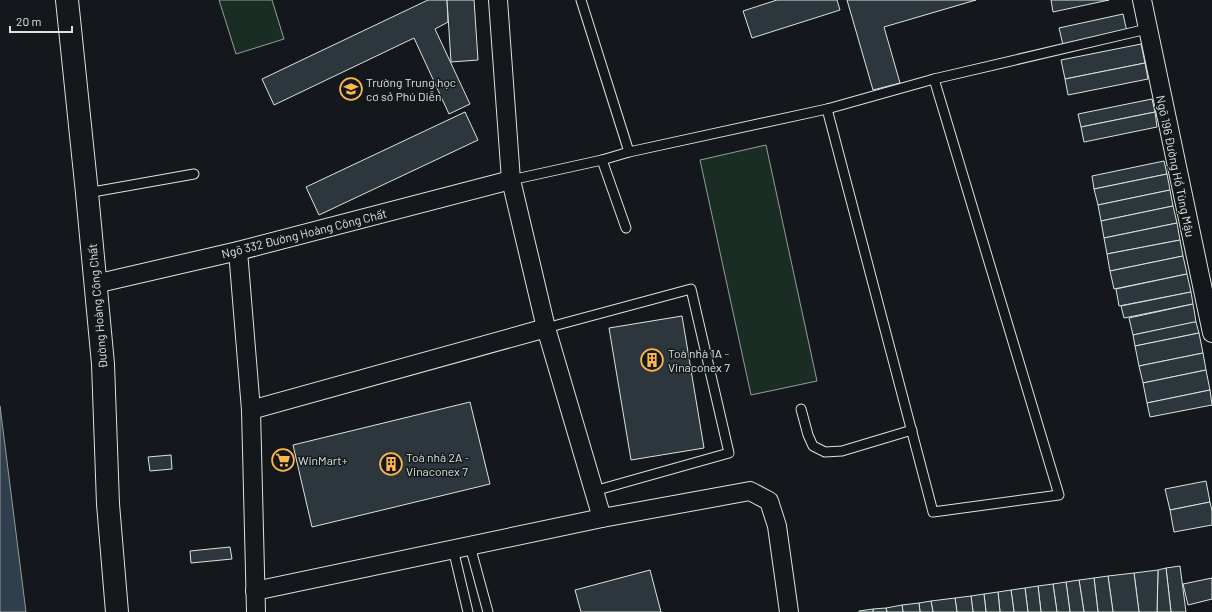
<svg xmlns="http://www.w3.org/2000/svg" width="1212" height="612" viewBox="0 0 1212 612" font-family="Barlow,sans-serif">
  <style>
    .green { fill: #1a2d24; stroke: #939e99 }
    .water { fill: #2f3f4d; stroke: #939e99 }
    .building { fill: #2c363c; stroke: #d8e6dc }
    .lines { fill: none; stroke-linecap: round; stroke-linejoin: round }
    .lane-casing { stroke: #d8e6dc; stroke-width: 11 }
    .street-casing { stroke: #d8e6dc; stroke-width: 20 }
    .secondary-casing { stroke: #d8e6dc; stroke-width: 24 }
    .lane { stroke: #14181c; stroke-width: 9 }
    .street { stroke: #14181c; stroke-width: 18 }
    .secondary { stroke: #14181c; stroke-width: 22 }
    .labels { text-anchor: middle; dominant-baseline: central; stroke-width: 3; stroke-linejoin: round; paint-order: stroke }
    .poi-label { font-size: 12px; fill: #d8e6dc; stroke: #14181c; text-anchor: start }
    .street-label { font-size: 12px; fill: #d8e6dc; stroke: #14181c }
  </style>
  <rect width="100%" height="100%" fill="#14181c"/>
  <g class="green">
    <polygon points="219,0 272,0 284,39 236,54"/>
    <polygon points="766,145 817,381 751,395 700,160"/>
  </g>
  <polygon class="water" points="0,406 26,612 0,612"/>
  <g class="building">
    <polygon points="428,0 447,0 448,22 435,29 470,104 449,114 414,38 274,105 262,79"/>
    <polygon points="447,0 474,0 478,60 451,62"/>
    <polygon points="777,0 837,0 840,10 752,38 743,11"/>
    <polygon points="847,0 976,0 884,27 900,83 873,90"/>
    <polygon points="1051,0 1109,0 1053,12"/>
    <polygon points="1123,14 1127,32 1063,45 1059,28"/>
    <polygon points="1141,44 1145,63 1065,79 1061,60"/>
    <polygon points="1145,63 1148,79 1068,95 1065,79"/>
    <polygon points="1152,99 1155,112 1081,127 1078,114"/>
    <polygon points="465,112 478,140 319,215 306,187"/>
    <polygon points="1155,112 1157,127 1084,142 1081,127"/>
    <polygon points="1164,161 1167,174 1094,189 1092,176"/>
    <polygon points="1167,174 1170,190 1098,205 1094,189"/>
    <polygon points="1170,190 1173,206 1101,221 1098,205"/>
    <polygon points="1173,206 1177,223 1104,238 1101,221"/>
    <polygon points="1177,223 1180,240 1107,254 1104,238"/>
    <polygon points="1180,240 1183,256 1110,271 1107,254"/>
    <polygon points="1183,256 1187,274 1114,289 1110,271"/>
    <polygon points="1187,274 1191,292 1119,306 1116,289"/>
    <polygon points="1191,292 1193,304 1124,318 1121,306"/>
    <polygon points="1193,304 1196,322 1133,335 1129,318"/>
    <polygon points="682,316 704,448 631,460 609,328"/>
    <polygon points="1194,322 1196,322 1199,333 1135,346 1133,335"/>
    <polygon points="1199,333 1203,353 1139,366 1135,346"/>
    <polygon points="1203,353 1206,370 1143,383 1139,366"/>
    <polygon points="1206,370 1210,390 1147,403 1143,383"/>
    <polygon points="1210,390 1212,405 1150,417 1147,403"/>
    <polygon points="470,402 490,484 312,527 293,445"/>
    <polygon points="171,455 172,469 150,471 148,457"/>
    <polygon points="1206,481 1210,502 1170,510 1165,489"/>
    <polygon points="1210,502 1212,511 1212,525 1174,532 1170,510"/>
    <polygon points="230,547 232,559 191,563 190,551"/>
    <polygon points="1180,566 1186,612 1171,612 1166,568"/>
    <polygon points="1166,568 1171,612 1157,612 1158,570"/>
    <polygon points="650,570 661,612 581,612 575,590"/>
    <polygon points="1158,570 1157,612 1139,612 1134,573"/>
    <polygon points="1134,573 1139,612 1113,612 1108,576"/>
    <polygon points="1108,576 1113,612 1098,612 1094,578"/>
    <polygon points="1094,578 1098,612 1084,612 1079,580"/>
    <polygon points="1212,578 1212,599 1188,605 1183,584"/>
    <polygon points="1079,580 1084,612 1070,612 1066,582"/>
    <polygon points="1066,582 1070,612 1057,612 1053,584"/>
    <polygon points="1053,584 1057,612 1041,612 1038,586"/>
    <polygon points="1038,586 1041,612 1028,612 1025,588"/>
    <polygon points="1025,588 1028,612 1014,612 1011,590"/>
    <polygon points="1011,590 1014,612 1000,612 998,592"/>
    <polygon points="998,592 1000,612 986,612 984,594"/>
    <polygon points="984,594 986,612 973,612 971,596"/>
    <polygon points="971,596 973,612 957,612 955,598"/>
    <polygon points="955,598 957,612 933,612 931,601"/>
    <polygon points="931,601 933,612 920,612 919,603"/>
    <polygon points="919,603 920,612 903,612 902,605"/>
    <polygon points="902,605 903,612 887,612 886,608"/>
    <polygon points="886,608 887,612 873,612 873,609"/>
    <polygon points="873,609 873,612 859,612 859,611"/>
  </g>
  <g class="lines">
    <g class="lane-casing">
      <g id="lane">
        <polyline points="581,0 629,152"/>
        <polyline points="827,109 933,512 1059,495 934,79"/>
        <polyline points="602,160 626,228"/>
        <polyline points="511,180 602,160 629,152 827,109 934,79 1147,29"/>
        <polyline points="87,193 194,174"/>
        <polyline points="546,328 691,289 729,453 594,491"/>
        <polyline points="801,409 808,435 813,446 825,452 842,451 912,430"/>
        <polyline points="470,546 488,612"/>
        <polyline points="453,549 468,612"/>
      </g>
    </g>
    <g class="street-casing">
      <g id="street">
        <polyline points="498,0 511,180 546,328 602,518"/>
        <polyline points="1142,0 1212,333"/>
        <polyline points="238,251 251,410 256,612"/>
        <polyline points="95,284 238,251 511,180"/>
        <polyline points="251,410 546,328"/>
        <polyline points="255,591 602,518 750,491 769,501 777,526 789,612"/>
      </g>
    </g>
    <g class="secondary-casing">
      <polyline id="secondary" points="67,0 87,193 103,364 108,504 117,612"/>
    </g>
    <use href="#lane" class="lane"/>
    <use href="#street" class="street"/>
    <use href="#secondary" class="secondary"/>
  </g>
  <defs>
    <g id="school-ring" transform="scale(1.15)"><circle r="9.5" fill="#14181c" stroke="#ffb74d" stroke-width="1.5"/><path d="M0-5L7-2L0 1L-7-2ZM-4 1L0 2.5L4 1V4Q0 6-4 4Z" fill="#ffb74d"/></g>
    <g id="building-ring" transform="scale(1.15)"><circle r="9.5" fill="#14181c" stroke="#ffb74d" stroke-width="1.5"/><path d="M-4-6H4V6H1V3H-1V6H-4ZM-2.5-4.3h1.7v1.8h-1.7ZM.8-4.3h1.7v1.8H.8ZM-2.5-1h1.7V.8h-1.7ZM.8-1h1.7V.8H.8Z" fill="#ffb74d"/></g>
    <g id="supermarket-ring" transform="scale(1.15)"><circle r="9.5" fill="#14181c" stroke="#ffb74d" stroke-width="1.5"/><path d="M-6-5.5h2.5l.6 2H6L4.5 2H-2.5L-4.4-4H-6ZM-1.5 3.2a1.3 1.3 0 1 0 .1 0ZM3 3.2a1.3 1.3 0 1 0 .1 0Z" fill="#ffb74d"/></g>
  </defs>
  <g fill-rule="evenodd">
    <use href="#school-ring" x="351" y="89"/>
    <use href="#building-ring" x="652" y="360"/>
    <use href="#supermarket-ring" x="283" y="460"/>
    <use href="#building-ring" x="391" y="464"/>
  </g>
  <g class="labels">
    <g class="poi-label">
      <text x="366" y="82">Trường Trung học<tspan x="366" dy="14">cơ sở Phú Diễn</tspan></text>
      <text x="668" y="353">Toà nhà 1A -<tspan x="668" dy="14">Vinaconex 7</tspan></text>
      <text x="406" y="457">Toà nhà 2A -<tspan x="406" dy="14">Vinaconex 7</tspan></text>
      <text x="298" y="460">WinMart+</text>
    </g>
    <g class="street-label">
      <text transform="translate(1176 166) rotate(78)">Ngõ 196 Đường Hồ Tùng Mậu</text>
      <text transform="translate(304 233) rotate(-14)">Ngõ 332 Đường Hoàng Công Chất</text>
      <text transform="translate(97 306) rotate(-95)">Đường Hoàng Công Chất</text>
    </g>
  </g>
  <path d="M10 26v6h62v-6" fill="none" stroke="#d8e6dc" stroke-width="2"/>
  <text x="16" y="26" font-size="12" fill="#d8e6dc" stroke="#14181c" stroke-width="3" paint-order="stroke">20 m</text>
</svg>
